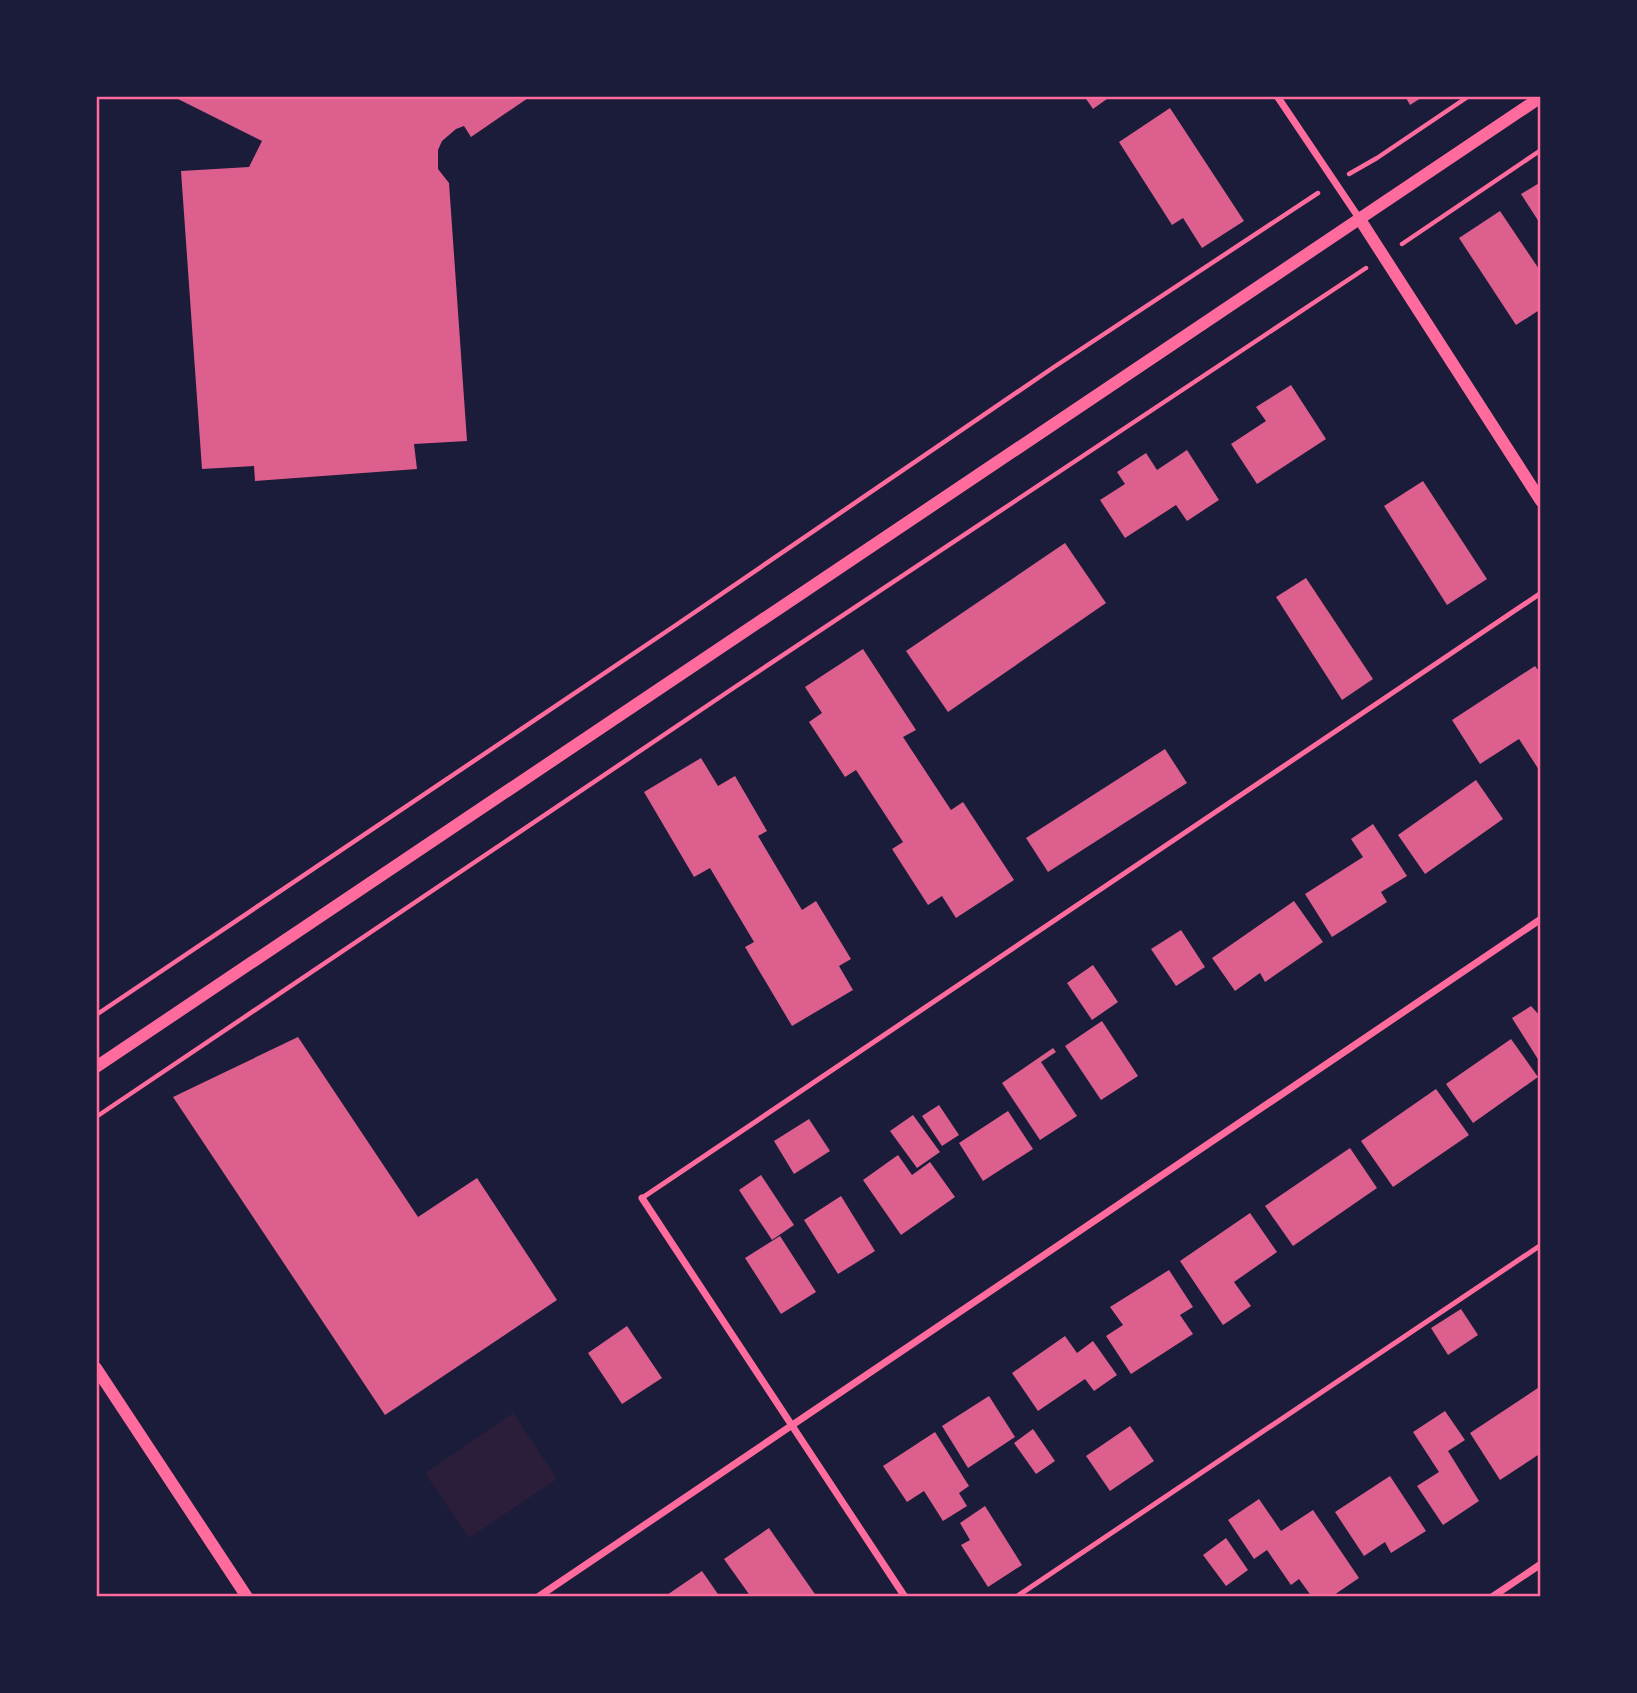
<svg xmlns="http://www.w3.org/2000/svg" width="1637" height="1693" viewBox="0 0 1637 1693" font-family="'Source Sans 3',sans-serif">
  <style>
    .green { fill: #2a1e3b }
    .building { fill: #dd5f8e }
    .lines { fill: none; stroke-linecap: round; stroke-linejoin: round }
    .path { stroke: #ff6b9d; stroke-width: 4.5 }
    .service { stroke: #ff6b9d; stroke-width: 5 }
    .minor { stroke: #ff6b9d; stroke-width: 7 }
    .tertiary { stroke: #ff6b9d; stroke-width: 12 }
    .neatline { fill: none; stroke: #ff6b9d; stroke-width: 2.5 }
  </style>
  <rect width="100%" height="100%" fill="#1b1b3a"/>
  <polygon class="green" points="513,1413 557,1479 469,1538 425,1473"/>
  <g class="building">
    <polygon points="172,96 531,96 471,137 464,126 456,129 442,141 438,150 438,169 449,183 467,441 414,444 417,469 255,481 254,466 202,469 181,171 249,167 262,141"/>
    <polygon points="1084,96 1111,96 1093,109"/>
    <polygon points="1405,96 1424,96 1410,105"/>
    <polygon points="1170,108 1244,221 1202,248 1183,218 1172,225 1119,142"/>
    <polygon points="1541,182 1541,225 1521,194"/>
    <polygon points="1500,211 1541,272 1541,309 1516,325 1459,238"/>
    <polygon points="1291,385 1326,439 1257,484 1231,444 1266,421 1256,407"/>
    <polygon points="1187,450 1219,500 1187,521 1176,505 1125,538 1100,500 1125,484 1117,472 1146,453 1157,470"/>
    <polygon points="1423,481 1487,579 1447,605 1384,506"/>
    <polygon points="1065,543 1106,603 948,712 906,651"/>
    <polygon points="1306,578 1373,679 1342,700 1276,597"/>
    <polygon points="863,649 916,730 903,737 951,810 963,802 1014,880 956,918 942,896 928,905 892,849 903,842 856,770 845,777 809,722 822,713 805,687"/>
    <polygon points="1535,666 1541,674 1541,773 1519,739 1480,764 1452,720"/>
    <polygon points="1165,749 1187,783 1048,872 1026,838"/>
    <polygon points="701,758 718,786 735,776 767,831 758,836 802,910 816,901 851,959 839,966 853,990 792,1026 745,947 754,942 710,868 694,877 644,792"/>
    <polygon points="1476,780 1503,819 1425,874 1398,835"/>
    <polygon points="1373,824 1407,876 1381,892 1387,902 1332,937 1305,894 1363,857 1351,839"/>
    <polygon points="1294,901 1323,942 1265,982 1260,973 1235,991 1212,958"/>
    <polygon points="1181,930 1205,967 1176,986 1151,949"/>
    <polygon points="1093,965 1118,1002 1092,1020 1067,983"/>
    <polygon points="1531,1006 1541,1017 1541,1064 1512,1018"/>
    <polygon points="1102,1021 1138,1076 1101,1100 1065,1046"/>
    <polygon points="298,1037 418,1217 477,1178 557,1300 385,1415 173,1097"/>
    <polygon points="1511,1039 1538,1077 1473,1123 1446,1084"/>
    <polygon points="1053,1048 1056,1052 1041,1062 1077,1116 1040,1140 1002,1083"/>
    <polygon points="1436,1089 1469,1135 1393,1187 1361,1141"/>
    <polygon points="939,1105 959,1135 942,1146 922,1116"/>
    <polygon points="1008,1111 1033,1149 983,1181 959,1143"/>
    <polygon points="913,1115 940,1152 917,1168 890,1131"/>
    <polygon points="809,1119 830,1151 794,1174 774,1141"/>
    <polygon points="1350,1148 1377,1188 1293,1246 1265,1206"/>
    <polygon points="898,1155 912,1175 930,1162 955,1197 901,1235 863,1180"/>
    <polygon points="761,1175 794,1225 772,1240 739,1190"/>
    <polygon points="841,1196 875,1251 838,1274 804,1220"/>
    <polygon points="1250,1213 1277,1252 1234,1282 1251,1306 1223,1325 1180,1261"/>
    <polygon points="780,1236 816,1292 781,1314 745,1258"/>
    <polygon points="1169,1270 1193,1307 1180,1315 1193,1334 1131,1374 1106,1336 1123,1325 1110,1307"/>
    <polygon points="1461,1309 1478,1335 1448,1355 1431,1328"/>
    <polygon points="627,1326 662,1378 622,1404 588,1353"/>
    <polygon points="1065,1336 1077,1353 1093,1341 1117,1375 1094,1391 1085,1379 1038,1411 1012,1373"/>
    <polygon points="1541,1386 1541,1453 1500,1480 1470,1433"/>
    <polygon points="989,1396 1015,1437 968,1468 942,1426"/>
    <polygon points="1445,1411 1465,1440 1448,1451 1479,1501 1443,1525 1417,1486 1439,1472 1413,1432"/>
    <polygon points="1130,1426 1154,1461 1110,1491 1086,1456"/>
    <polygon points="1033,1429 1055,1461 1036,1474 1014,1443"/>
    <polygon points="935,1432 969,1486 959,1493 967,1506 943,1521 924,1491 907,1502 883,1466"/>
    <polygon points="1390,1476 1426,1531 1391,1553 1385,1542 1364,1556 1335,1512"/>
    <polygon points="1259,1499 1281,1531 1313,1510 1359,1578 1331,1597 1312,1597 1299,1579 1291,1585 1267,1550 1254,1559 1228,1520"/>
    <polygon points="985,1506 1022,1565 988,1587 961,1545 970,1540 960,1523"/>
    <polygon points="769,1528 817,1597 751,1597 724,1559"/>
    <polygon points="1226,1538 1248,1570 1226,1586 1203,1555"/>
    <polygon points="702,1571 720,1597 664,1597"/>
  </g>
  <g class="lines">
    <g class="path">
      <polyline points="1349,174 1377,158 1469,96"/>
      <polyline points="1402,244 1541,150"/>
      <polyline points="96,1015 676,625 1054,367 1318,193"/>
      <polyline points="96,1117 735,687 1366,268"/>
    </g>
    <g class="service">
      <polyline points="642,1198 1541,593"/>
      <polyline points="1016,1597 1541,1245"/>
    </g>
    <g class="minor">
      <polyline points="1277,96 1359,218"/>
      <polyline points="642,1198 905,1597"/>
      <polyline points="538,1597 1541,919"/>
      <polyline points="1492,1597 1541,1564"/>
    </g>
    <g class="tertiary">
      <polyline points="1359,218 1541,501"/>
      <polyline points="96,1067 1541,97"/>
      <polyline points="96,1368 247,1597"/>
    </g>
  </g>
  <rect width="1637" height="1693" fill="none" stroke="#1b1b3a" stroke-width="196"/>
  <rect x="98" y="98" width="1441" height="1497" class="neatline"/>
</svg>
